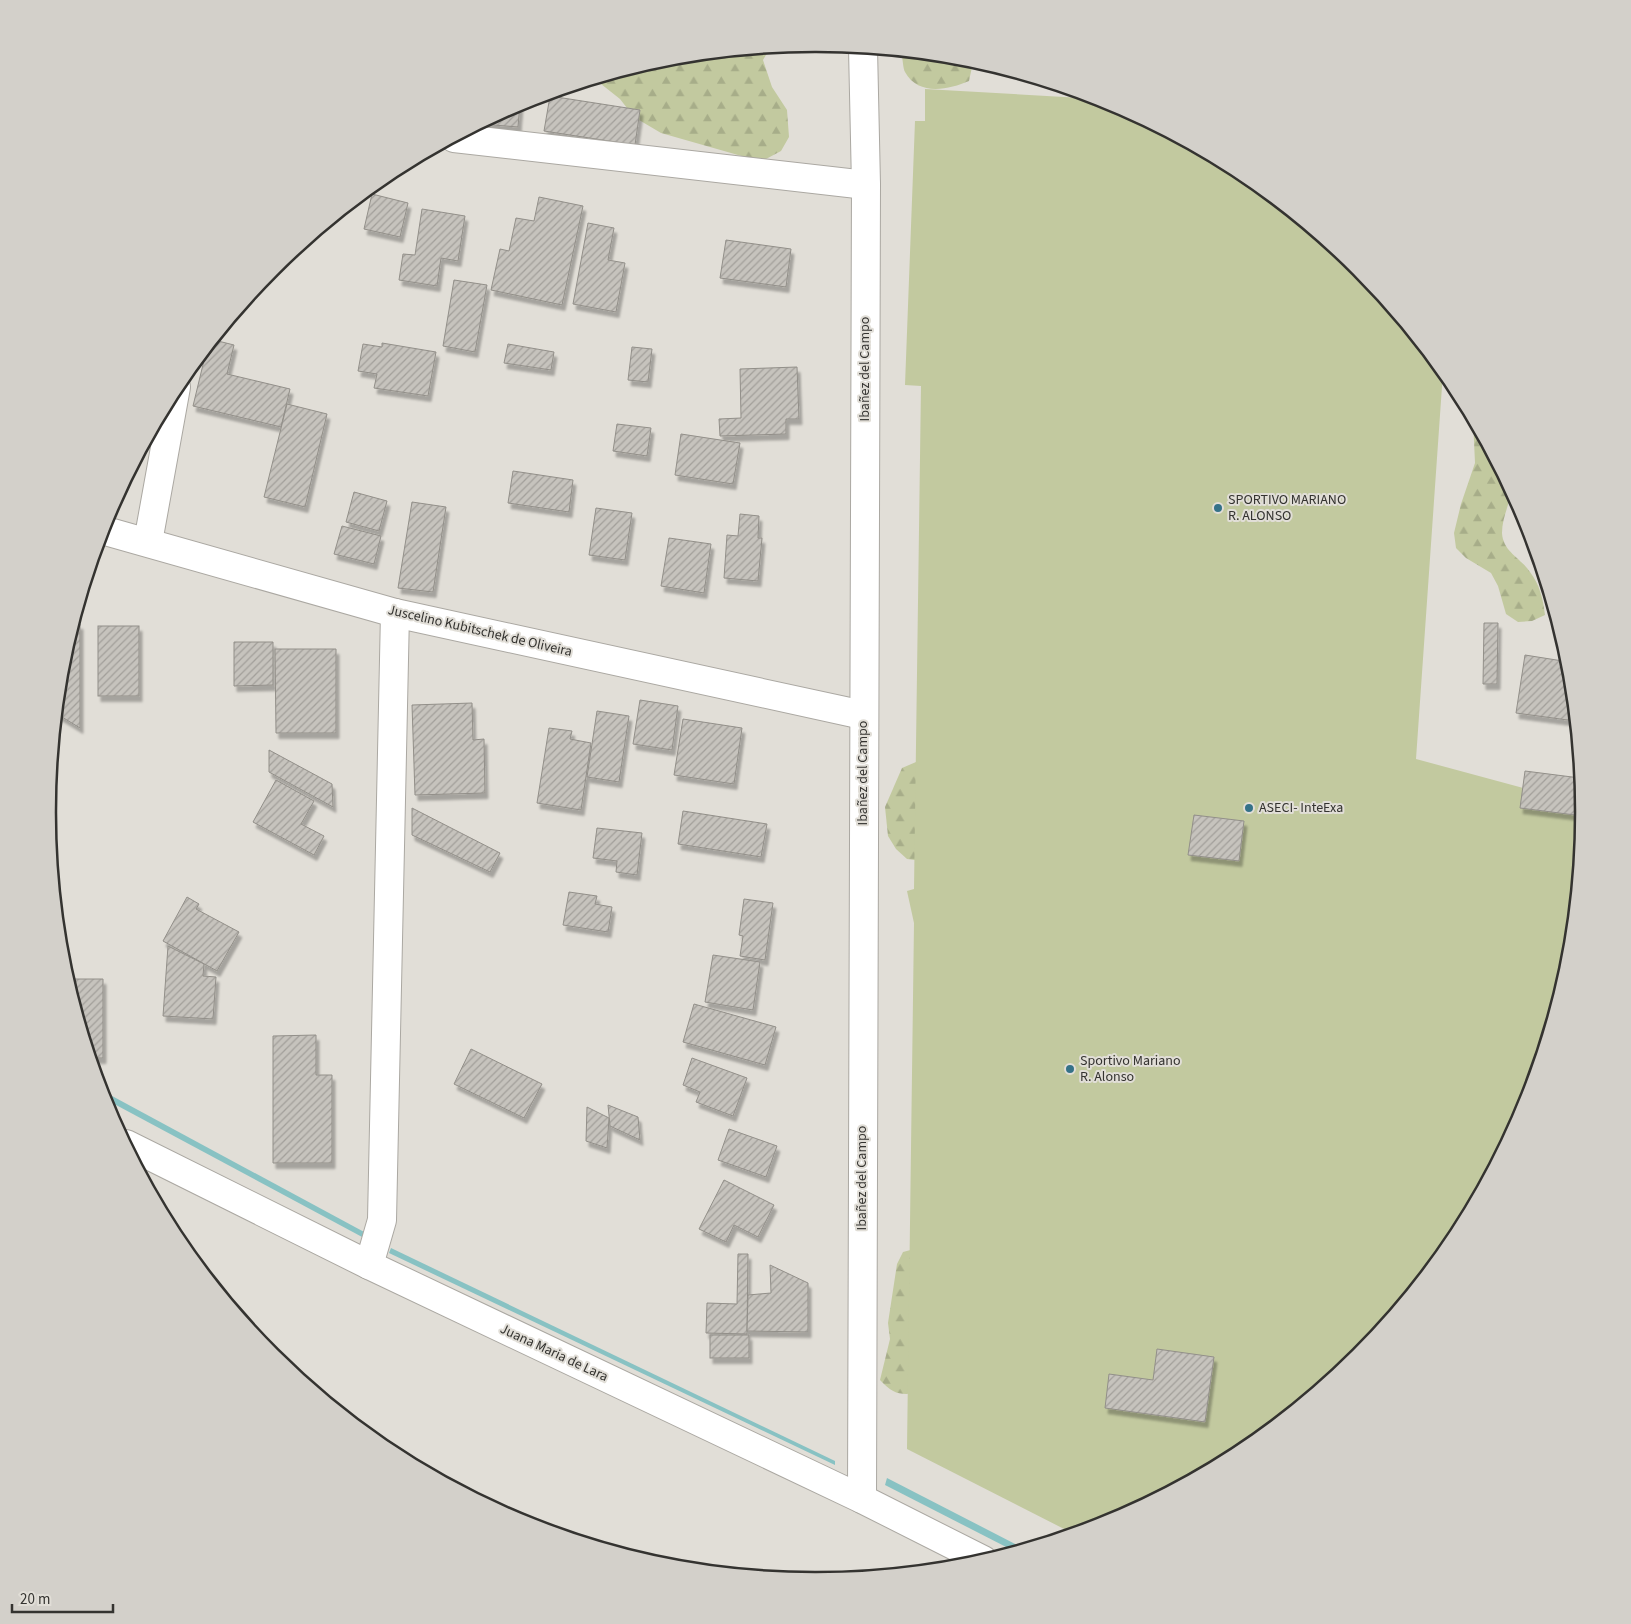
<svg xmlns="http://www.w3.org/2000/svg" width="1631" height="1624" viewBox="0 0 1631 1624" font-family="'Source Sans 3',sans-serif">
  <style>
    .forest { fill: url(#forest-firs) }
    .garden { fill: #c2c99f }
    .water { fill: #88c2c3 }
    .building { fill: url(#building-hatch); stroke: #928f89; filter: url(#shadow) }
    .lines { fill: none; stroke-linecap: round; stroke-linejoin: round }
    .minor-casing { stroke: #aba8a2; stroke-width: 30 }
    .minor { stroke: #fff; stroke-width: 28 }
    .poi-dot { fill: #357288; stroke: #e1ded7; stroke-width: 2 }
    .labels { text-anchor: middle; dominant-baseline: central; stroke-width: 4; stroke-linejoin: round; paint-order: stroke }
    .street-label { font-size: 14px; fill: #343330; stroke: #e1ded7 }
    .poi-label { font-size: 14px; fill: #343330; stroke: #e1ded7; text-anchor: start }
    .rim { fill: none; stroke: #343330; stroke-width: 2.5 }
  </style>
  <defs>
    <pattern id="forest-firs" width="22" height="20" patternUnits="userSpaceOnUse" patternTransform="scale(1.25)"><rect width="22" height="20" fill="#c2c99f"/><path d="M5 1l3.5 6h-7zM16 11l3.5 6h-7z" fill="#a7ad89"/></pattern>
    <pattern id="building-hatch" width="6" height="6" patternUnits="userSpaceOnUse" patternTransform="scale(1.25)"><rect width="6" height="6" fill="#c6c3bd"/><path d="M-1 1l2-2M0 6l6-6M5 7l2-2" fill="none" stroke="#a29f9a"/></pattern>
    <filter id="shadow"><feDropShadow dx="3" dy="5.5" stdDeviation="1" flood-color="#0004"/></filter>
  </defs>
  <rect width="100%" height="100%" fill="#e1ded7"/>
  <g class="forest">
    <polygon points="770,48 763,60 772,87 787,110 789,137 781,151 766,159 752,159 661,133 634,117 620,99 596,80 666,58"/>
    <path d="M906,53l63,7 3,7 -3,14c-21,9 -51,15 -64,-9 -2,-4 -2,-11 -3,-15z"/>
    <path d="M1473,420l38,72c-2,14 -9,26 -9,41 1,19 19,25 28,39 10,13 13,27 15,43l-13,6 -14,1 -12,-8 -8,-28 -7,-13 -25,-15 -10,-10 -2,-15 7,-29 14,-41z"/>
    <polygon points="929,760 922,861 907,859 896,849 888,836 885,807 902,768 916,762"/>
    <path d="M918,1248l1,145c-19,2 -25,2 -39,-13l10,-41 -2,-16 9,-59 6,-12z"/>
  </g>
  <polygon class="garden" points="925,89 1099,99 1110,102 1243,173 1359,269 1443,372 1416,759 1583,804 1584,812 1569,962 1525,1106 1454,1239 1359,1355 1242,1451 1109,1522 1072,1533 907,1449 914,923 907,891 914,889 921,386 905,385 915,121 925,121"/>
  <g class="water">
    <polygon points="101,1090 366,1233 364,1238 103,1098"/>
    <polygon points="391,1248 835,1461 835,1465 389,1253"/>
    <polygon points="887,1478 1023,1548 1014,1551 885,1485"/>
  </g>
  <g class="building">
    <polygon points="550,96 640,110 635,145 544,131"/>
    <polygon points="520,103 518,127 481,124"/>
    <polygon points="372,194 408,203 400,237 364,229"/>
    <polygon points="539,197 583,206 562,305 491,290 500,249 509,251 516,218 534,221"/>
    <polygon points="422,209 465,216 458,261 441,258 437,286 399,280 403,254 415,255"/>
    <polygon points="588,223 614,228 608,260 625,263 616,312 573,304"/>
    <polygon points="726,240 791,249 786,287 720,278"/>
    <polygon points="454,280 487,285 475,352 443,346"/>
    <polygon points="214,340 234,345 227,374 290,389 281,427 193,406 207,348"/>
    <polygon points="382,343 436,352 428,396 374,388 377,374 358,371 363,344 382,347"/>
    <polygon points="508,344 554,352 551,370 504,363"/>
    <polygon points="632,347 652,349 648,382 628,380"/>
    <polygon points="797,367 799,419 786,419 786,434 720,436 719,419 741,418 740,369"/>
    <polygon points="287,404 327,414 305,507 264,497"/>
    <polygon points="617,424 651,428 647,456 613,451"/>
    <polygon points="681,434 740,443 733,484 675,475"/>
    <polygon points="513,471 573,480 569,512 508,503"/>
    <polygon points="354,492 387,501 379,531 346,522"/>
    <polygon points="412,502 446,507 433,592 398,588"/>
    <polygon points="596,508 632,513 625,560 589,555"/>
    <polygon points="740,514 759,516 758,538 762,538 758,581 724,578 727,535 738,536"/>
    <polygon points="342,526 381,536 374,564 334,554"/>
    <polygon points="669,538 711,544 704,593 661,586"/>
    <polygon points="1484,623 1498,623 1497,684 1483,684"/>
    <polygon points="74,624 80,624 80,728 57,714 62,662"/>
    <rect x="98" y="626" width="41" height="70"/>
    <polygon points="1559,630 1564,646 1557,644"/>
    <polygon points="234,642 273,642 273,685 234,686"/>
    <polygon points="275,649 336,649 336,733 276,733"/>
    <polygon points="1525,655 1569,662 1575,721 1516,713"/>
    <polygon points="640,700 678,706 672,750 633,744"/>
    <polygon points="472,703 473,740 484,739 485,793 415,795 412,705"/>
    <polygon points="597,711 629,716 619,782 587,777"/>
    <polygon points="683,719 742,728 734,784 674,775"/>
    <polygon points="549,728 572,731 570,739 591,743 581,810 537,803"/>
    <polygon points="269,750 332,784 333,807 269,772"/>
    <polygon points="1525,771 1580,778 1583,816 1520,808"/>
    <polygon points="276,780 314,801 301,824 324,836 314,855 253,822"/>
    <polygon points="412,808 500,853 490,872 412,835"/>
    <polygon points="683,811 767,824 761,857 678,844"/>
    <polygon points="1194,815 1244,821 1239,861 1188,855"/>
    <polygon points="597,828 642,833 637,875 616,872 617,861 593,858"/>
    <polygon points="569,892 597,896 595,904 612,907 608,932 563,925"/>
    <polygon points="187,897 199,904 196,909 239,932 217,971 163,941"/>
    <polygon points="744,899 773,903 765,960 740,956 743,936 739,935"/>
    <polygon points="168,946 204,964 203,976 216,977 213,1019 163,1016"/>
    <polygon points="713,955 760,962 753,1010 705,1002"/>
    <polygon points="67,979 103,979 103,1058 91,1058"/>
    <polygon points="694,1004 776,1027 765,1065 683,1042"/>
    <polygon points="316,1035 316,1075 332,1075 332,1163 273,1163 273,1036"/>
    <polygon points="471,1049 542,1084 524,1118 454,1084"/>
    <polygon points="692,1058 747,1078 733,1116 696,1102 700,1092 683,1085"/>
    <polygon points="608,1105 638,1117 640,1140 610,1126"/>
    <polygon points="587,1107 609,1118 607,1148 586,1141"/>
    <polygon points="729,1129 777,1146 766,1177 718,1160"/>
    <polygon points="724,1180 774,1205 758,1237 734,1225 726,1242 699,1229"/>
    <polygon points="738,1254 748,1254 747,1334 706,1333 707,1303 737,1304"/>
    <polygon points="770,1265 808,1283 808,1332 747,1331 748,1295 771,1293"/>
    <rect x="710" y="1335" width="39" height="23"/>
    <polygon points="1157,1349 1214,1357 1205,1422 1105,1408 1109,1374 1153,1380"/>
  </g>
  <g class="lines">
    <g class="minor-casing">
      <g id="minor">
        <polyline points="454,138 866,185"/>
        <polyline points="102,530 395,613 863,715"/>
        <polyline points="148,542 176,387"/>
        <polyline points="126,1144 369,1265 862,1499 983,1560"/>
        <polyline points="369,1265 382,1220 395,613"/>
        <polyline points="862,1499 866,185 863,48"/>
      </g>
    </g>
    <use href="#minor" class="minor"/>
  </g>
  <g class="poi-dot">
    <circle cx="1218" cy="508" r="5"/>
    <circle cx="1249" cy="808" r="5"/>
    <circle cx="1070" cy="1069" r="5"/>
  </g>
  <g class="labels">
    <g class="street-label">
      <text transform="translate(865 369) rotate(-90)">Ibañez del Campo</text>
      <text transform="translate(480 631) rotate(13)">Juscelino Kubitschek de Oliveira</text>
      <text transform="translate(863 773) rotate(-90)">Ibañez del Campo</text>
      <text transform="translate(862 1178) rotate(-90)">Ibañez del Campo</text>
      <text transform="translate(554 1353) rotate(25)">Juana Maria de Lara</text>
    </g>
    <g class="poi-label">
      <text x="1228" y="500">SPORTIVO MARIANO<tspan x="1228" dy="16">R. ALONSO</tspan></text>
      <text x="1259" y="808">ASECI- InteExa</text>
      <text x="1080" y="1061">Sportivo Mariano<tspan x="1080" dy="16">R. Alonso</tspan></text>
    </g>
  </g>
  <path d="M0 0H1631V1624H0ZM815 52H816A759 759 0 0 1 1575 811V813A759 759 0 0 1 816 1572H815A759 759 0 0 1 56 813V811A759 759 0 0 1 815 52Z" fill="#d3d0ca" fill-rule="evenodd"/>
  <path class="rim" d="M815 52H816A759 759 0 0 1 1575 811V813A759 759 0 0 1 816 1572H815A759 759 0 0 1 56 813V811A759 759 0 0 1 815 52Z"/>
  <path d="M12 1604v8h101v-8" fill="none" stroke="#343330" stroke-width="2.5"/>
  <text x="20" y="1604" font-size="15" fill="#343330" stroke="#e1ded7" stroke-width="4" paint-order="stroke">20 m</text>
</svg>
